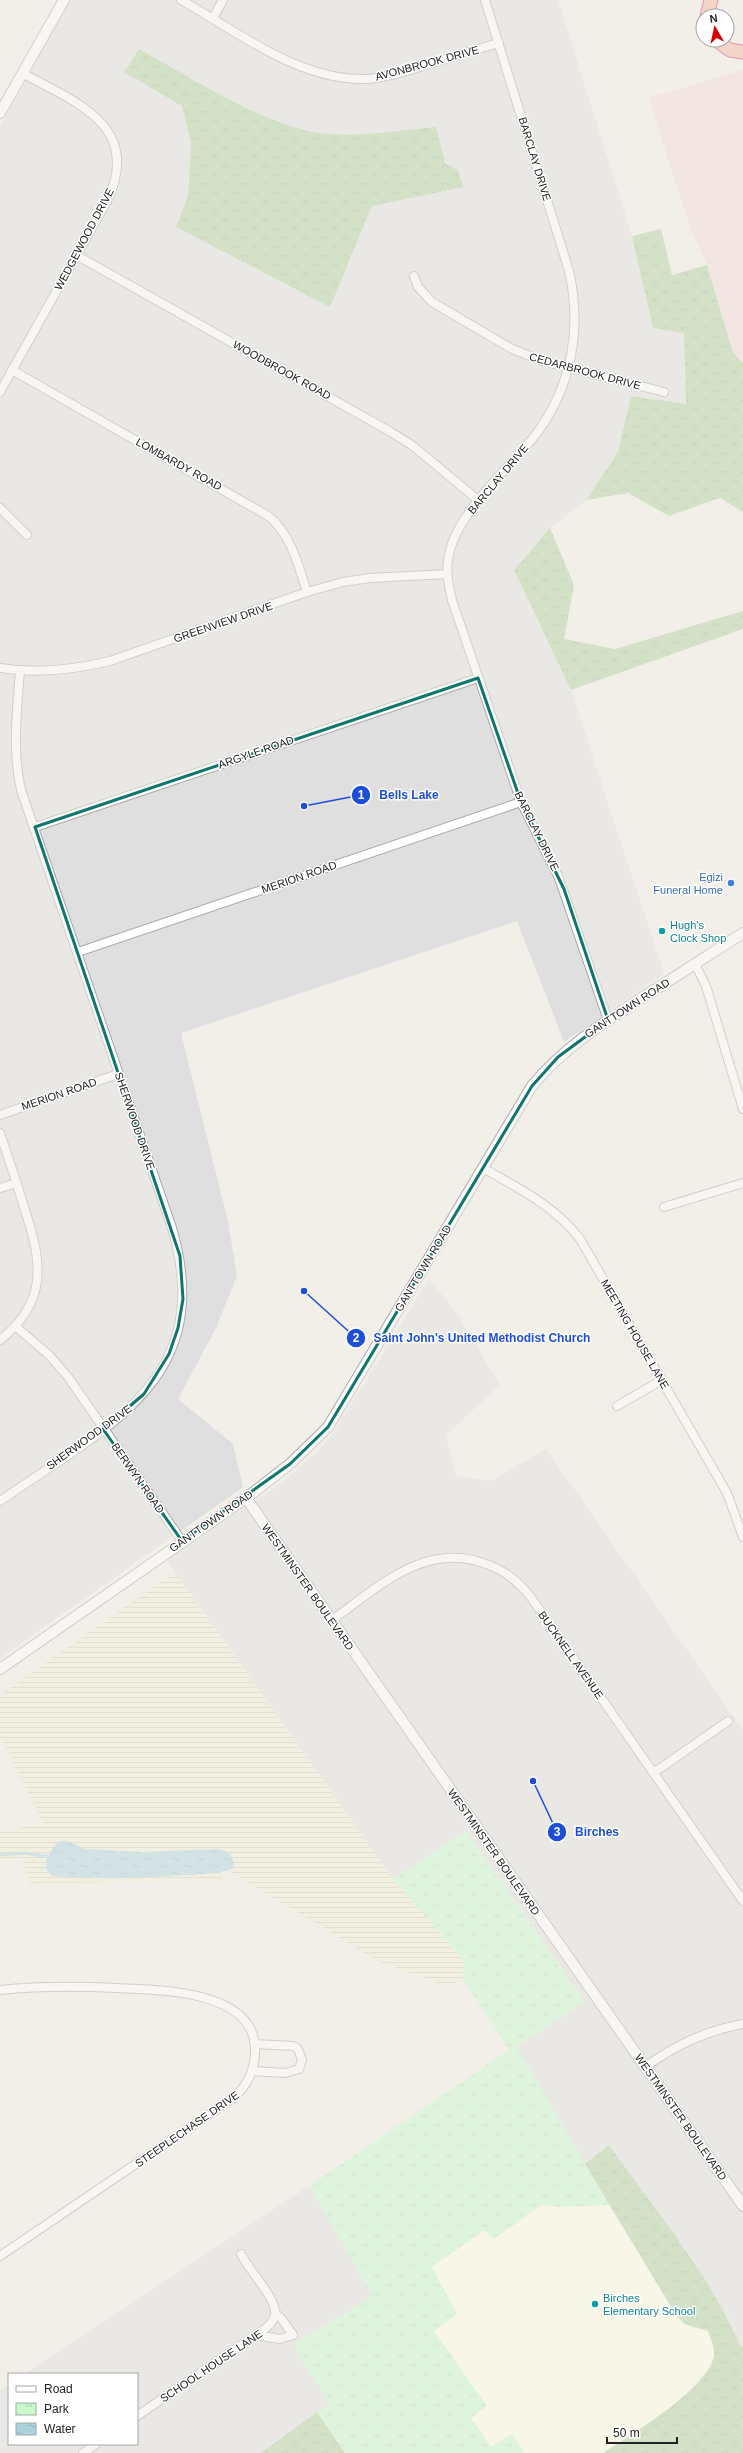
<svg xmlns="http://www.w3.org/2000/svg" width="743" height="2453" viewBox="0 0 743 2453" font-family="Helvetica,sans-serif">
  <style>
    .residential { fill: #e0dfdf }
    .commercial { fill: #f2dad9 }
    .education { fill: #ffffe5 }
    .farmland { fill: url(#farmland-rules) }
    .forest { fill: url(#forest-crowns) }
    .park { fill: url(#park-tufts) }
    .water { fill: url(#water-ripples) }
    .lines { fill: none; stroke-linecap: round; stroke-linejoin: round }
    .stream { stroke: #aad3df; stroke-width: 3 }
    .minor-casing { stroke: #a9a9a9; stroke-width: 10 }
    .tertiary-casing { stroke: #a9a9a9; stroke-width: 12 }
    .trunk-casing { stroke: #dc2a67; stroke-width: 15 }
    .minor { stroke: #fff; stroke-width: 8 }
    .tertiary { stroke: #fff; stroke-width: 10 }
    .trunk { stroke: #f2b4a3; stroke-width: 13 }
    .marked { fill: none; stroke: #0f766e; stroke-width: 3; stroke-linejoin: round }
    .shop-dot { fill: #3f7fe0; stroke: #fff; stroke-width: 1.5 }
    .culture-dot { fill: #0f9aa8; stroke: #fff; stroke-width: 1.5 }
    .labels { text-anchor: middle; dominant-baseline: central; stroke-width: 3; stroke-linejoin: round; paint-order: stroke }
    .street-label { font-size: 11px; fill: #222; stroke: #fff }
    .shop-label { font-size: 11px; fill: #366cbe; stroke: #fff; text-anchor: end }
    .culture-label { font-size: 11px; fill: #0d838f; stroke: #fff; text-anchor: start }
    .leader { fill: none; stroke: #1d4ed8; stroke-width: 1.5 }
    .callout-dot { fill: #1d4ed8; stroke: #fff; stroke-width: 1.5 }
    .mark-label { font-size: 12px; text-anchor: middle; font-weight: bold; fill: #fff }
    .callout-label { font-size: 12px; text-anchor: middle; font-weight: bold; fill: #1d4ed8; stroke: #fff; stroke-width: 3; stroke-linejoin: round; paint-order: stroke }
  </style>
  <defs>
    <pattern id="farmland-rules" width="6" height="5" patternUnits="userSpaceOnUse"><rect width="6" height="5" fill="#eef0d5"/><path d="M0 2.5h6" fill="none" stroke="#ccceb7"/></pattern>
    <pattern id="forest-crowns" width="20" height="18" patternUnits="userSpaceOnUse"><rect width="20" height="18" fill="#add19e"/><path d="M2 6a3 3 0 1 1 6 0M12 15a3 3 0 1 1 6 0" fill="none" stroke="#95b388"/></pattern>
    <pattern id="park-tufts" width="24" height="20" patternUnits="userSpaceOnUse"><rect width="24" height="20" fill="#c8facc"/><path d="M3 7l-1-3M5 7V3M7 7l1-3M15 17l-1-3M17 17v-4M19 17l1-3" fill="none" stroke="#acd6af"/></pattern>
    <pattern id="water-ripples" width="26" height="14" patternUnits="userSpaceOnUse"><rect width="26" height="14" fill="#aad3df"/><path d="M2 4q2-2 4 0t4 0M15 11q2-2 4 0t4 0" fill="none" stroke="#92b5bf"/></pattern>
  </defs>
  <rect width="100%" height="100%" fill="#f2efe9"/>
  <g class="residential">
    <polygon points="71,0 558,0 632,236 653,327 684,333 686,404 631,397 618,452 586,500 550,528 514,570 571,690 664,974 564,1042 517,921 181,1033 228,1221 237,1276 216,1328 178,1399 233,1444 243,1487 0,1658 0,127"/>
    <polygon points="429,1279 457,1313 500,1385 446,1435 456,1476 491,1481 546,1449 743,1730 743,2346 741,2347 730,2321 609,2145 585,2164 517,2047 584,2001 466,1831 393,1879 167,1560 281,1483 320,1449 336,1429"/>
    <polygon points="309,2186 373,2296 293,2345 329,2404 261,2453 0,2453 0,2390 9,2384 9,2444 137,2444 137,2374 25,2374"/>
  </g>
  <polygon class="commercial" points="743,70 743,363 733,354 707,265 690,228 649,98"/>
  <polygon class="education" points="542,2205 559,2207 609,2205 676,2315 694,2328 708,2331 715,2354 710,2367 671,2409 603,2453 525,2453 512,2434 491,2447 471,2418 487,2406 434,2331 432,2267 485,2230 494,2239"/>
  <polygon class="farmland" points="175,1572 393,1879 464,1961 462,1978 450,1987 380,1962 219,1865 224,1881 30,1883 21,1858 0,1862 0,1832 43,1823 0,1736 0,1695"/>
  <g class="forest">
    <path d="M139,49c51,28 131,80 188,85 36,3 73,-4 109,-7l9,36 13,7 5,17 -91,19 -42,101 -154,-80 12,-31 3,-54 -9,-36 -58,-34z"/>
    <polygon points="661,229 672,275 707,265 733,353 743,363 743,512 720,498 669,516 628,493 586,500 618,452 631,396 686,404 684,333 653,328 632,236"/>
    <polygon points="550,528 574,585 564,639 615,649 743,611 743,629 571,690 514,570"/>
    <path d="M609,2145c46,65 100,128 132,202l2,-1v107h-140c26,-17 110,-67 111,-99 1,-6 -4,-17 -6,-23l-24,-7 -8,-9 -91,-151z"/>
    <polygon points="317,2412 345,2453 261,2453"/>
  </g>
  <polygon class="park" points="466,1831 584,2002 517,2047 609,2205 559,2207 542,2205 493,2239 484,2230 432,2267 457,2314 434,2331 487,2406 471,2418 491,2447 512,2434 525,2453 345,2453 317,2412 329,2404 293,2345 373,2296 309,2186 509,2050 462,1978 464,1961 393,1879"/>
  <path class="water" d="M61,1841h7l18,8 57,3 75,-3c11,2 17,8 16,19 -15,6 -31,6 -46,7 -45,3 -91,5 -136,1l-6,-7c-1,-10 6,-23 15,-28z"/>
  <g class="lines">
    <polyline class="stream" points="0,1855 23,1853 52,1857"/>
    <g class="minor-casing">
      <g id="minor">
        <path d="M181,0c57,32 118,81 185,79 20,-1 40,-8 60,-14 24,-7 48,-15 73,-22"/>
        <path d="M485,0l84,271c13,57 3,114 -32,162 -27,35 -85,83 -89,128 -2,13 1,26 4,39l69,202 38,76 49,142"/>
        <polyline points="213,18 223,0"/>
        <polyline points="76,255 391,432 413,446 478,500"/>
        <polyline points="414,276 418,287 432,302 512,349 543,361 664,392"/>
        <path d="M12,370l258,147c22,20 28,48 37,75"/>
        <path d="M0,392l108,-193c34,-74 -33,-97 -86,-126"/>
        <polyline points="0,508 27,535"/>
        <path d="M0,668c38,6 73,2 110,-7l197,-69 36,-10 27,-4 77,-4"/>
        <polyline points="35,827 478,678"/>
        <polyline points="78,952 521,802"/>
        <polyline points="695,964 706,986 743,1109"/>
        <polyline points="0,1115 118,1074"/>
        <path d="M0,1133c8,24 16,47 23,71 18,54 28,96 -23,136"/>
        <path d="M483,1168c35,20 72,38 97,71l147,254 16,44"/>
        <polyline points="0,1188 17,1183"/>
        <polyline points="664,1207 743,1183"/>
        <polyline points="15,1326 49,1355 68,1377 182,1541"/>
        <polyline points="617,1406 662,1380"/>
        <path d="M0,1501c106,-74 217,-120 172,-273l-151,-438c-9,-39 -4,-80 -1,-119"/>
        <path d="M332,1620c45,-32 92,-78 151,-57 20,6 34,17 47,33l213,305"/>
        <polyline points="655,1772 728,1721"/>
        <path d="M0,1990c39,-4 77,-4 116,-2 40,2 136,1 139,59 1,20 -7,39 -22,51l-233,158"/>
        <path d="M645,2067c31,-22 60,-36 98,-43"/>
        <polyline points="252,2071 285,2073 299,2069 302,2060 298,2049 293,2046 255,2044"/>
        <polyline points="256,2335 280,2339 293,2335 281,2318 276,2314"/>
        <path d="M137,2416l129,-88c4,-4 8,-7 9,-13 3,-15 -27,-46 -34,-61"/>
        <polyline points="83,2453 96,2444"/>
      </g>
    </g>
    <g class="tertiary-casing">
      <g id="tertiary">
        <polyline points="0,113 64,0"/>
        <polyline points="246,1498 743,2206"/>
        <path d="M0,1669l246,-171 44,-34 38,-37 204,-341c31,-38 71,-63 111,-89 34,-21 67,-43 100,-64"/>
      </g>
    </g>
    <g class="trunk-casing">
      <g id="trunk">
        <polyline points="707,16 711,0"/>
        <polyline points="716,40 730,50 743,52"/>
      </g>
    </g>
    <use href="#minor" class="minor"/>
    <use href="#tertiary" class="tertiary"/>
    <use href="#trunk" class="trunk"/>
  </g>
  <path d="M0 0H743V2453H0ZM478,678l43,124 43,87 44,131 -50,37 -26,29 -204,341 -38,37 -108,77 -79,-112 41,-35 25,-40 9,-26 5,-29 -3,-43 -145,-429z" fill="#f2efe9" fill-opacity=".55" fill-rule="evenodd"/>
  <path class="marked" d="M478,678l43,124 43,87 44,131 -50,37 -26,29 -204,341 -38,37 -108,77 -79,-112 41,-35 25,-40 9,-26 5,-29 -3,-43 -145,-429z"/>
  <circle class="shop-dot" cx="731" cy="883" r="4"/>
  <g class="culture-dot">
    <circle cx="662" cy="931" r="4"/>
    <circle cx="595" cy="2304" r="4"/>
  </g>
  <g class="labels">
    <g class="street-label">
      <text transform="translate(427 63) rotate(-15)">AVONBROOK DRIVE</text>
      <text transform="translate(535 159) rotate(73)">BARCLAY DRIVE</text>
      <text transform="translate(84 239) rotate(-62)">WEDGEWOOD DRIVE</text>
      <text transform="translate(282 370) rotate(29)">WOODBROOK ROAD</text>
      <text transform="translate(585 371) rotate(15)">CEDARBROOK DRIVE</text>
      <text transform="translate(179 464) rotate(29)">LOMBARDY ROAD</text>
      <text transform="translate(498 479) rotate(-50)">BARCLAY DRIVE</text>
      <text transform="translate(223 622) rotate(-19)">GREENVIEW DRIVE</text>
      <text transform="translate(256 752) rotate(-19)">ARGYLE ROAD</text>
      <text transform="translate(537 831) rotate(64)">BARCLAY DRIVE</text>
      <text transform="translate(299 877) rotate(-19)">MERION ROAD</text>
      <text transform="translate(627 1008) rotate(-33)">GANTTOWN ROAD</text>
      <text transform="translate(59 1094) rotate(-19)">MERION ROAD</text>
      <text transform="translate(135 1121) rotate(71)">SHERWOOD DRIVE</text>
      <text transform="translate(423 1268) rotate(-59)">GANTTOWN ROAD</text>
      <text transform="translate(635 1334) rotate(60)">MEETING HOUSE LANE</text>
      <text transform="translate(89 1437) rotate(-36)">SHERWOOD DRIVE</text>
      <text transform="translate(138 1478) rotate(55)">BERWYN ROAD</text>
      <text transform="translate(211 1521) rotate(-35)">GANTTOWN ROAD</text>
      <text transform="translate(308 1587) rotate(55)">WESTMINSTER BOULEVARD</text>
      <text transform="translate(571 1655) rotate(55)">BUCKNELL AVENUE</text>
      <text transform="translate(494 1852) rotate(55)">WESTMINSTER BOULEVARD</text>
      <text transform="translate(681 2117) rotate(55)">WESTMINSTER BOULEVARD</text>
      <text transform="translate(187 2129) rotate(-35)">STEEPLECHASE DRIVE</text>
      <text transform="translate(211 2366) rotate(-34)">SCHOOL HOUSE LANE</text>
    </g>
    <g class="shop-label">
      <text x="723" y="877">Egizi<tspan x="723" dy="13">Funeral Home</tspan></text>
    </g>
    <g class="culture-label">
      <text x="670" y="925">Hugh's<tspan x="670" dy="13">Clock Shop</tspan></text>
      <text x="603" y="2298">Birches<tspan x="603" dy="13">Elementary School</tspan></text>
    </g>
  </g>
  <path class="leader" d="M304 806L361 795M304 1291L356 1338M533 1781L557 1832"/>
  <g class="callout-dot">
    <circle cx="304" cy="806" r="4"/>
    <circle cx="304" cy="1291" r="4"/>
    <circle cx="533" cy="1781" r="4"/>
    <circle cx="361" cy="795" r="10"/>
    <circle cx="356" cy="1338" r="10"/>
    <circle cx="557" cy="1832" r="10"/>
  </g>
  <g class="mark-label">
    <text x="361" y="799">1</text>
    <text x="356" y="1342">2</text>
    <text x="557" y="1836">3</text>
  </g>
  <g class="callout-label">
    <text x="409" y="799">Bells Lake</text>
    <text x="482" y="1342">Saint John's United Methodist Church</text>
    <text x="597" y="1836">Birches</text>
  </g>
  <rect x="8" y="2373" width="130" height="72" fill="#ffffff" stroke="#a7a7a7"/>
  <rect x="16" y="2386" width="20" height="6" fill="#ffffff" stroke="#a7a7a7"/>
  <text x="44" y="2393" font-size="12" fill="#222222">Road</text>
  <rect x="16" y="2403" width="20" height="12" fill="url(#park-tufts)" stroke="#a7a7a7"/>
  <text x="44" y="2413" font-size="12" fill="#222222">Park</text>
  <rect x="16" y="2423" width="20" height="12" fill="url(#water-ripples)" stroke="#a7a7a7"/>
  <text x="44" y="2433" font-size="12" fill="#222222">Water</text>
  <g transform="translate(715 28) rotate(351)"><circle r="19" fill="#ffffff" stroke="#a7a7a7"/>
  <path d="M0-3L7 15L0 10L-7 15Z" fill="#d40000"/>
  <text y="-6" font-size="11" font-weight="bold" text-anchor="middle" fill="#222222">N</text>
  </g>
  <path d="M607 2437v6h70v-6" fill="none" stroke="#222222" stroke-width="2"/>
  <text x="613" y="2437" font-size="12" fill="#222222" stroke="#ffffff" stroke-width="3" paint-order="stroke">50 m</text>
</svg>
